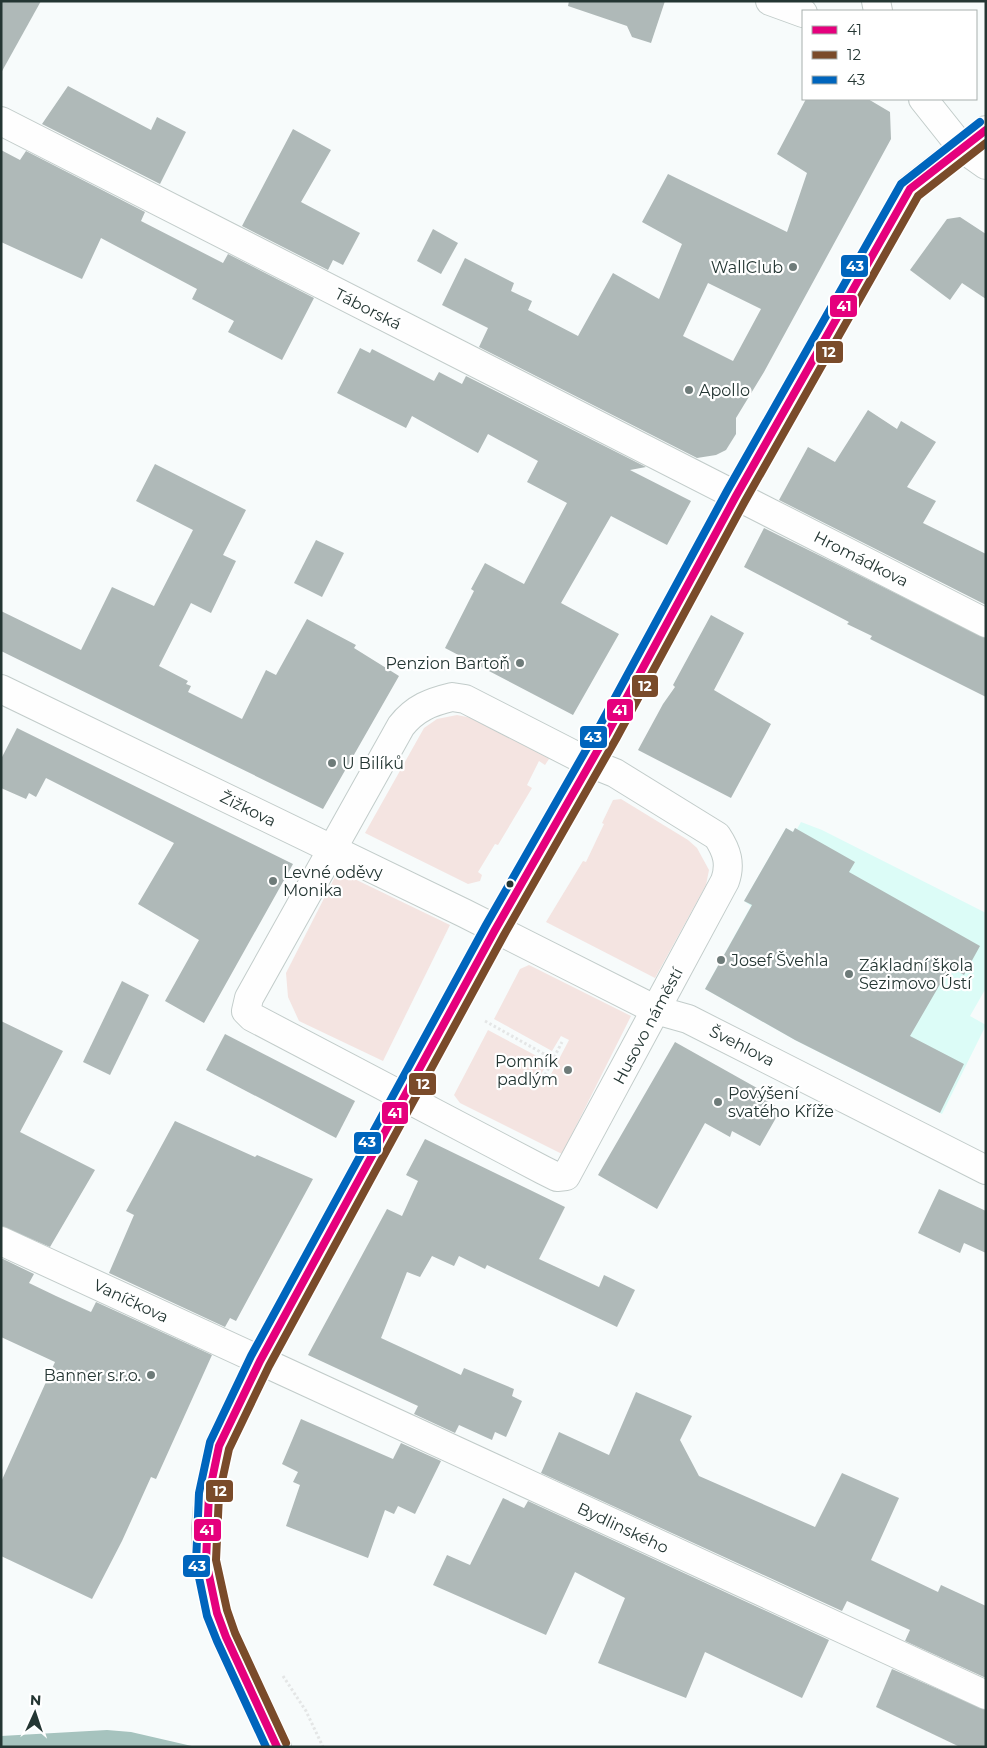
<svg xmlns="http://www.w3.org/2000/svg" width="987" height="1748" viewBox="0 0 987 1748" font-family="Montserrat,sans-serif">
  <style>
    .built { fill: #dcfcf7 }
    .green { fill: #f4e4e1 }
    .water { fill: #a6c3be }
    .building { fill: #afb9b8; fill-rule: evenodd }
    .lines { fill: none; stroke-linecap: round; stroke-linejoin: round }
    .minor-casing { stroke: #c2ccca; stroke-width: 30 }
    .path { stroke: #e4e6e6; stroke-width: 3; stroke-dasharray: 2.5 2.5; stroke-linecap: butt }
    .minor { stroke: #fefefe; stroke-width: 28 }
    .bus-1-casing { stroke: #fff; stroke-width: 11 }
    .bus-2-casing { stroke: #fff; stroke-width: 11 }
    .bus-3-casing { stroke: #fff; stroke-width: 11 }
    .bus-1 { stroke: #e5007d; stroke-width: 8 }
    .bus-2 { stroke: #7a4b2a; stroke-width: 8 }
    .bus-3 { stroke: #0065bd; stroke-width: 8 }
    .poi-dot { fill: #6e7b79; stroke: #fff; stroke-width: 2 }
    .bus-dot { fill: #243633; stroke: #fff; stroke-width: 2 }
    .labels { text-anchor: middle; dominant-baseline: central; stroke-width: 4.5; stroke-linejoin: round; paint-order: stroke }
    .poi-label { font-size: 16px; fill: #243633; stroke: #fff; text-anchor: start }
    .street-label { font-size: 16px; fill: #243633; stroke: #fff }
    .line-badge { stroke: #fff; stroke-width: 2 }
    .badge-label { font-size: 14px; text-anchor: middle; font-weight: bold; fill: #fff }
  </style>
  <rect width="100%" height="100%" fill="#f7fbfb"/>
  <polygon class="built" points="801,822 822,830 986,913 986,988 970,1016 986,1025 942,1114 795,1040 705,989 751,906 744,901 786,828 793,832 795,828 797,829"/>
  <g class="green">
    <polygon points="457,715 472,718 551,756 545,765 539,761 527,785 532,788 498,845 495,844 478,872 482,875 480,881 468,884 365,833 424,728 437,719"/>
    <polygon points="621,799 688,840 697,848 709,870 706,885 655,978 546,922 583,861 586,862 604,824 602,823 613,800"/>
    <polygon points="338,871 450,925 383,1061 299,1021 288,997 286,973"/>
    <polygon points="529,965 631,1016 562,1154 460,1103 454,1095 488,1030 548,1062 540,1076 548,1080 569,1040 561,1036 552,1051 494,1019 520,969"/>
  </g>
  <polygon class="water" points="107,1730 131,1732 196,1747 1,1747 1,1736"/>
  <g class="building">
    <polygon points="1,1 41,1 1,73"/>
    <polygon points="569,1 665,1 651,43 632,37 627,26 568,6"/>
    <polygon points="68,86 151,130 157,117 186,132 160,184 42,124"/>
    <path d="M806,99h62l22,13 1,27 -127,233 -28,46v16l-10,16 -10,5 -19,3 -218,-111 9,-19 -46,-23 23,-47 49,25 -3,8 21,10 -4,9 50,26 35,-63 46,26 23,-55 -40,-22 26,-48 119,58 20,-59 -30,-19zM708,283l53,26 -28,52 -50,-25z"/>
    <polygon points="293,129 331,150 301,202 360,233 343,265 333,260 328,270 242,226"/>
    <polygon points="1,150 20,160 26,151 145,212 141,221 223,263 228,254 314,298 282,360 228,332 234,321 192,299 197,289 101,238 82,279 1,242"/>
    <polygon points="960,217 986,234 986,299 962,283 950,300 910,270 947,219"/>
    <polygon points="433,229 458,243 441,274 417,261"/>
    <polygon points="360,348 370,353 372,349 434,381 439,372 462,384 466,376 646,467 630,470 691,501 667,545 611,516 561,603 619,634 573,715 445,648 474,591 471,589 485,563 524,584 567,503 527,482 538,461 488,434 478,453 412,416 406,428 337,393"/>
    <polygon points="868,410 897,429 901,421 936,442 907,487 936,501 923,523 986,554 986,605 779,500 808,447 835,462"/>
    <polygon points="155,464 246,510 223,555 236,561 211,613 191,603 159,666 188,681 186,684 191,686 188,692 242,719 266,670 276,675 307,619 356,645 354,648 399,676 323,809 1,651 1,611 81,650 112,587 154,606 193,530 136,501"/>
    <polygon points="764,528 986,638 986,697 870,639 872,636 847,624 849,622 744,567"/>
    <polygon points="316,540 344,553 322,597 294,583"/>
    <polygon points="711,615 744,633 714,690 771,724 731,798 638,750 663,704 675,687 673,685"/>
    <polygon points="17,728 293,864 204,1023 165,1001 199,940 138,904 174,843 46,778 36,797 29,793 26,799 1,788 1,759"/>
    <polygon points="786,828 793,832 795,828 855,862 849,872 980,946 964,975 950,967 910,1036 964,1064 940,1113 795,1040 705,989 752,905 744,901"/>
    <polygon points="122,981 149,995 110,1075 83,1062"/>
    <polygon points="1,1021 63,1051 20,1132 95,1170 50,1247 1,1226"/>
    <polygon points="225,1034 355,1101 336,1138 206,1070"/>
    <polygon points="675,1042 757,1088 754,1094 781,1109 760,1146 732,1131 730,1137 705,1123 657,1209 598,1175"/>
    <polygon points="175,1121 255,1157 257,1155 313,1179 236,1321 230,1318 225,1327 109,1273 134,1215 126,1211"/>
    <polygon points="425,1139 565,1207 539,1259 599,1287 604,1275 635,1290 617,1327 487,1265 485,1269 459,1256 454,1266 432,1256 420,1277 407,1272 381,1338 461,1375 464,1368 514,1389 512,1396 522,1401 506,1437 495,1432 492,1440 459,1425 455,1433 414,1414 418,1406 308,1355 387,1209 402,1216 418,1181 406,1175"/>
    <polygon points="939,1189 986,1211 986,1253 964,1243 960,1253 918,1233"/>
    <polygon points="1,1258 34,1274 29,1283 56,1296 91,1312 96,1302 212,1355 156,1479 151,1477 122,1541 92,1599 1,1556 1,1482 55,1362 1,1337"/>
    <polygon points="636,1392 692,1416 680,1440 699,1476 815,1527 842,1473 899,1498 871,1560 938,1592 941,1585 986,1606 986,1678 905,1641 910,1630 847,1601 842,1611 541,1473 559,1432 609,1455"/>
    <polygon points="301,1419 393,1459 401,1443 441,1461 415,1514 398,1506 394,1514 385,1510 368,1558 286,1526 300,1485 293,1482 298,1472 282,1464"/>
    <polygon points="503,1498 524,1508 528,1501 829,1640 802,1698 705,1652 686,1698 598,1663 625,1598 575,1572 546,1635 433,1585 447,1555 470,1565"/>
    <polygon points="892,1669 986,1710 986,1747 960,1747 876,1707"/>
  </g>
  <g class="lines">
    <g class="minor-casing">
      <g id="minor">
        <polyline points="770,1 803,13"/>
        <polyline points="876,1 878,11"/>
        <polyline points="923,99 962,148 986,165"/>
        <polyline points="1,121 986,623"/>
        <polyline points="1,689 464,913 656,1010 688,1019 986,1170"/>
        <path d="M452,697l13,2 125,64 25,10 102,63c10,15 14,28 8,45l-159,295 -9,1 -14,-7 -291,-153 -6,-6 3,-13 152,-272c14,-18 30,-24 51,-29z"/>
        <polyline points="1,1241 986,1695"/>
        <polyline points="277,1747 226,1637 217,1613 206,1561 206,1529 209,1494 219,1446 260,1361 495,930 607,734 736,496 887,229 910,189 986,130"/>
      </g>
    </g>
    <g class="path">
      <polyline points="485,1021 553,1059"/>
      <polyline points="545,1075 562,1042"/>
      <polyline points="283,1676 306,1711 323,1747"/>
    </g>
    <use href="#minor" class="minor"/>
    <g class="bus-1-casing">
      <polyline id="bus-1" points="277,1747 226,1637 217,1613 206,1561 209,1494 219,1446 260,1361 495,930 607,734 736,496 910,189 986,130"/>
    </g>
    <g class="bus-2-casing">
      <polyline id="bus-2" points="286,1743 235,1633 227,1610 216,1560 219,1495 229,1449 269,1366 504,935 616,739 745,501 918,196 986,143"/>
    </g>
    <g class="bus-3-casing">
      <polyline id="bus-3" points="266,1747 217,1641 207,1616 196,1563 199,1493 210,1442 251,1356 486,925 598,729 727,491 901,184 980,122"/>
    </g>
    <use href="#bus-1" class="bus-1"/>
    <use href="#bus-2" class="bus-2"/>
    <use href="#bus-3" class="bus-3"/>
  </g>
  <g class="poi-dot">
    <circle cx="793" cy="267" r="5"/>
    <circle cx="689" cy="390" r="5"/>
    <circle cx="520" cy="663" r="5"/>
    <circle cx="332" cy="763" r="5"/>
    <circle cx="273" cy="881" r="5"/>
    <circle cx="721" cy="960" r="5"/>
    <circle cx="849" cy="974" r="5"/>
    <circle cx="568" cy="1070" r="5"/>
    <circle cx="718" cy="1102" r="5"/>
    <circle cx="151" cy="1375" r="5"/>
  </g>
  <circle class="bus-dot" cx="510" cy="884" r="4.5"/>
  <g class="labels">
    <g class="poi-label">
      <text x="783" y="267" text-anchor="end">WallClub</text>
      <text x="699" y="390">Apollo</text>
      <text x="510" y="663" text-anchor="end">Penzion Bartoň</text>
      <text x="342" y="763">U Bilíků</text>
      <text x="283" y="872">Levné oděvy<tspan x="283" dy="18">Monika</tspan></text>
      <text x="731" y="960">Josef Švehla</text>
      <text x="859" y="965">Základní škola<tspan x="859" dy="18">Sezimovo Ústí</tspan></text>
      <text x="558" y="1061" text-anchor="end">Pomník<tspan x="558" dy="18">padlým</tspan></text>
      <text x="728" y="1093">Povýšení<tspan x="728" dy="18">svatého Kříže</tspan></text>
      <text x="141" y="1375" text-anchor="end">Banner s.r.o.</text>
    </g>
    <g class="street-label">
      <text transform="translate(368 309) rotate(27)">Táborská</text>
      <text transform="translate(861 559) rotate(27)">Hromádkova</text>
      <text transform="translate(248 809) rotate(26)">Žižkova</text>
      <text transform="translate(648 1026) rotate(-62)">Husovo náměstí</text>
      <text transform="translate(742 1046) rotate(27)">Švehlova</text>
      <text transform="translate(131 1301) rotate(25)">Vaníčkova</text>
      <text transform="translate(623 1528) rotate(25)">Bydlinského</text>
    </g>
  </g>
  <g class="line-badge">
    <rect x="840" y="254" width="29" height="24" rx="5" fill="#0065bd"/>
    <rect x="829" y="294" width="29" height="24" rx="5" fill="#e5007d"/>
    <rect x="815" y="340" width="29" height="24" rx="5" fill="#7a4b2a"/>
    <rect x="631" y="674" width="28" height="24" rx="5" fill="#7a4b2a"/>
    <rect x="606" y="698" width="28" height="24" rx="5" fill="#e5007d"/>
    <rect x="579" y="725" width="29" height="24" rx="5" fill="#0065bd"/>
    <rect x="408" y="1072" width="29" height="24" rx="5" fill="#7a4b2a"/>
    <rect x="381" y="1101" width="28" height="24" rx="5" fill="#e5007d"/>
    <rect x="353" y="1131" width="29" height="24" rx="5" fill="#0065bd"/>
    <rect x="205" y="1479" width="29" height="24" rx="5" fill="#7a4b2a"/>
    <rect x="193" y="1518" width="29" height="24" rx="5" fill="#e5007d"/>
    <rect x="182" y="1554" width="29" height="24" rx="5" fill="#0065bd"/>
  </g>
  <g class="badge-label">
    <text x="855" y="271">43</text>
    <text x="844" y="311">41</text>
    <text x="829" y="357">12</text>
    <text x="645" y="691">12</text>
    <text x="620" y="715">41</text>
    <text x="593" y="742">43</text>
    <text x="423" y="1089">12</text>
    <text x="395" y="1118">41</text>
    <text x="367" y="1147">43</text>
    <text x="220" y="1496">12</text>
    <text x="207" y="1535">41</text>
    <text x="197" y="1571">43</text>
  </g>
  <rect width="987" height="1748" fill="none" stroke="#243633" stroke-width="5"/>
  <rect x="802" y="10" width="175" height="90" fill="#ffffff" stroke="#a7afad"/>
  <rect x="812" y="26" width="25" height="8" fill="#e5007d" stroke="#a7afad"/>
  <text x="847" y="35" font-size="15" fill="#243633">41</text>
  <rect x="812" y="51" width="25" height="8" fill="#7a4b2a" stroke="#a7afad"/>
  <text x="847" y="60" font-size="15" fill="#243633">12</text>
  <rect x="812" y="76" width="25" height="8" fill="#0065bd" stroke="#a7afad"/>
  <text x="847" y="85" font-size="15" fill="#243633">43</text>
  <g transform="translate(35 1713) rotate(3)" stroke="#ffffff" stroke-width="4" paint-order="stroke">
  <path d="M0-4L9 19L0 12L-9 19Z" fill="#243633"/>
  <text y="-8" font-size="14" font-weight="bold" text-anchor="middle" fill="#243633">N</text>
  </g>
</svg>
